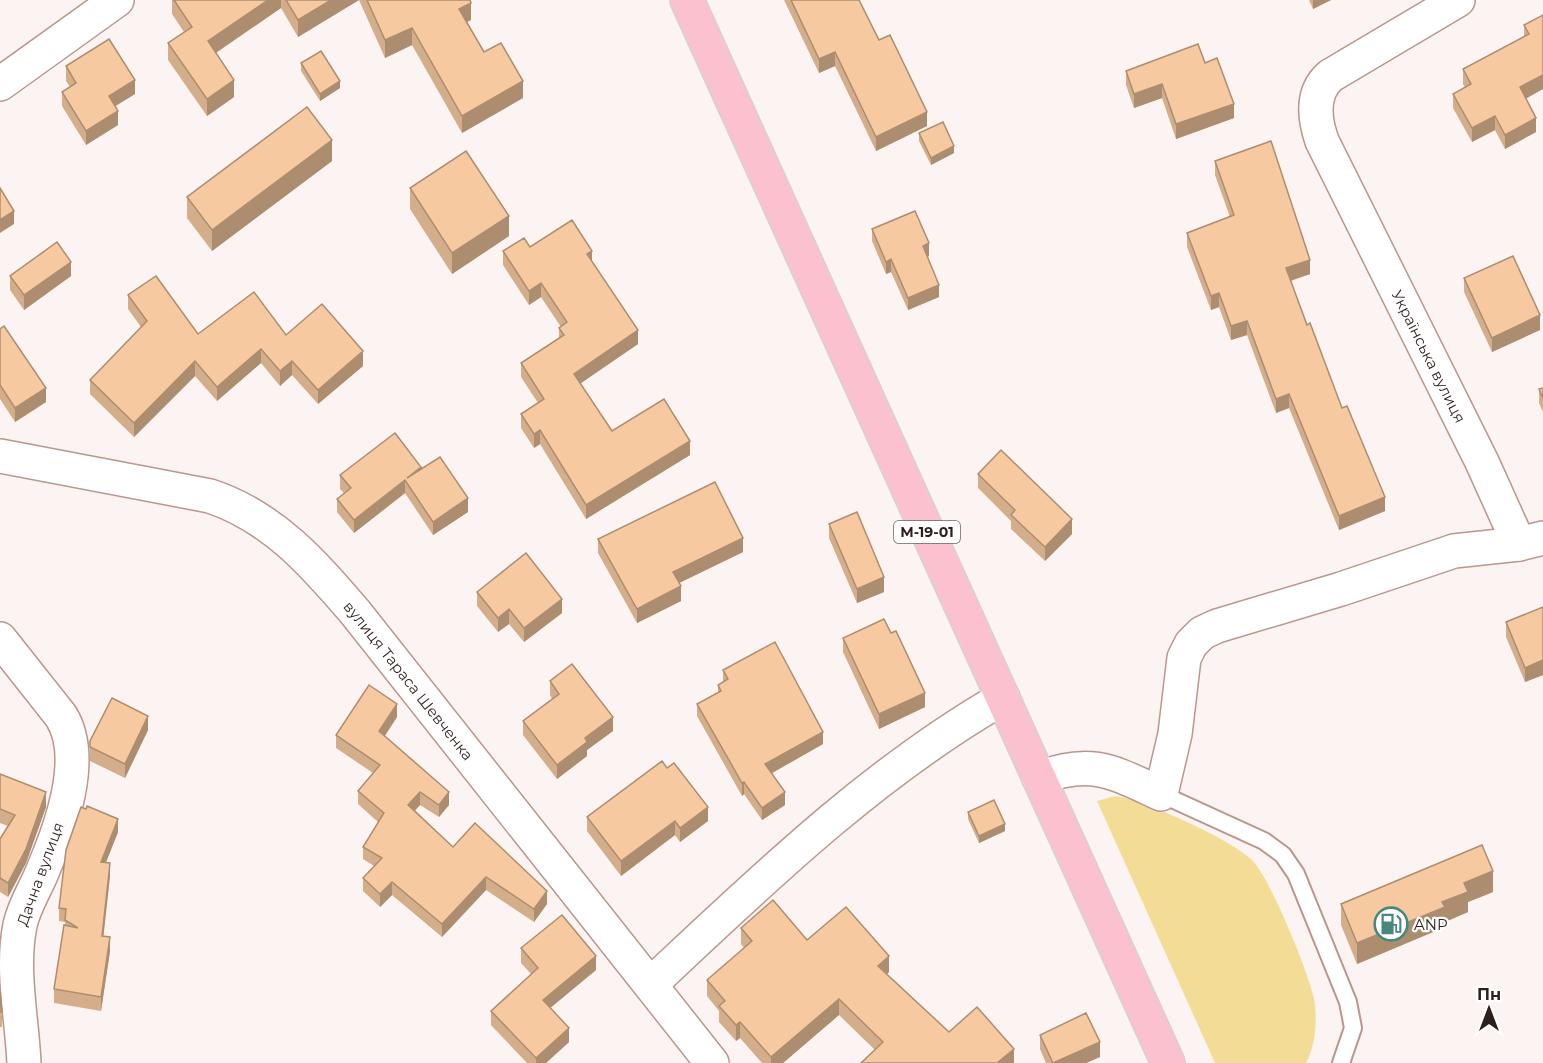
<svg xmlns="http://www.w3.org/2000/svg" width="1543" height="1063" viewBox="0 0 1543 1063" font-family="Montserrat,sans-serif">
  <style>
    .green { fill: #f3dd96 }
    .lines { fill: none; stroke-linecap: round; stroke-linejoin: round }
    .service-casing { stroke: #ba968d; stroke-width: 20 }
    .minor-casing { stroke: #ba968d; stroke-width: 36 }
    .primary-casing { stroke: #d5d2d2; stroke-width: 36 }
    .service { stroke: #fff; stroke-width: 16 }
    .minor { stroke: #fff; stroke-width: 33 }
    .primary { stroke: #fcc1ce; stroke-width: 33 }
    .wall { fill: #d4ad8a }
    .shaded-wall { fill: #ad8d70 }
    .building { fill: #f7c9a0; stroke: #ad8d70; stroke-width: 1.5 }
    .labels { text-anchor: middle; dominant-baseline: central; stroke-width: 4.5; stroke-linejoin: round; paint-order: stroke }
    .shield { fill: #fff; stroke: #6c6260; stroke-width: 1.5 }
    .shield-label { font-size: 14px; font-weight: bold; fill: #2d1f1c }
    .street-label { font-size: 15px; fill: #2d1f1c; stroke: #fff }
    .poi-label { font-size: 15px; fill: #2d1f1c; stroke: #fff; text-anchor: start }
  </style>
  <rect width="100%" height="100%" fill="#fcf4f2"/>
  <path class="green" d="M1115,796c32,5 112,42 136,63 18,16 61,120 64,146 2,19 0,41 -9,58h-91l-118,-262z"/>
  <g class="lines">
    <g class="service-casing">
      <polyline id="service" points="1161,794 1264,841 1283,855 1296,874 1348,1002 1353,1028 1341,1063"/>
    </g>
    <g class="minor-casing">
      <g id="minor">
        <path id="s1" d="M1458,0l-128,76c-19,17 -16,42 -8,65l160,321 37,82 24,-6"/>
        <polyline points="0,84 117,0"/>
        <path id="s2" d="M0,456l210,40c63,21 103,67 145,116l357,451"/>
        <path d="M0,639l61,77c26,41 0,112 -18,154 -7,18 -19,36 -23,55 -9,45 2,93 4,138"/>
        <path d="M1039,778c53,-20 74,-6 122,16l14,-60 9,-76 7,-14 11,-11 15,-7 124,-37 113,-38 65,-7"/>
        <path d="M652,983c109,-102 220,-210 351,-285"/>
      </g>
    </g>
    <g class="primary-casing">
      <polyline id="primary" points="687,0 1168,1063"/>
    </g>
    <use href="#service" class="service"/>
    <use href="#minor" class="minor"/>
    <use href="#primary" class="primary"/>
  </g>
  <g class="wall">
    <polygon points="172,0 470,0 471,20 467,22 484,52 523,98 462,133 412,45 385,58 359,0 298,37 281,8 216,53 234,97 207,116 168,60 168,43 184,32 172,14"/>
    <polygon points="784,0 859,0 879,40 927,126 876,151 835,66 819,73"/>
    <polygon points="1309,0 1331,0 1313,9"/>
    <polygon points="1543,15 1526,98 1536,132 1505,149 1495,130 1472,142 1453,108 1453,94 1465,87 1463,84 1463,69 1524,37 1524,25"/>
    <polygon points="301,63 340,88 320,101 301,71"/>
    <polygon points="1205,63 1234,118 1176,139 1162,98 1134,108 1126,85 1126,71"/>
    <polygon points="66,66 135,94 115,106 118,125 86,145 62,106 62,92 70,87 66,81"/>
    <polygon points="919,133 954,153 931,165 919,141"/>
    <polygon points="332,161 212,251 187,218 187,197"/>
    <polygon points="1215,161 1310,274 1291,281 1307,325 1385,511 1339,530 1289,408 1276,413 1247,335 1231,340 1219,307 1211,310 1187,247 1187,233 1230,217 1215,175"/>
    <polygon points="410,188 509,236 452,274 410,209"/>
    <polygon points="872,229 929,256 927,257 939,297 908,310 891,272 886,274 872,241"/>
    <polygon points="503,251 592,262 638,344 580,383 612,431 690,455 586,519 540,444 534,448 521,428 521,414 538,403 521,377 521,363 559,338 559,328 561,327 541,297 529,305 503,265"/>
    <polygon points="10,276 71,276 24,310 10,290"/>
    <polygon points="1464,278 1540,330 1492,352 1464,292"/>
    <polygon points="128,295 198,334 286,335 363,366 318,404 292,375 280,386 261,363 217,401 195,376 134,437 90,394 90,380 141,327 128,309"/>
    <polygon points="0,329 46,402 15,422 0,399"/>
    <polygon points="1543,388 1543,412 1539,403 1539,389"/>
    <polygon points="421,469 468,512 433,535 405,493 354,533 337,512 337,499 344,493 340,489 340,475"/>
    <polygon points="978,474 1072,534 1045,561 1011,529 1011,521 978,488"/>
    <polygon points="829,524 884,592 857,603 829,538"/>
    <polygon points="598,539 743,552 679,583 681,601 637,623 598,553"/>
    <polygon points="477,592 562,613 524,642 509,624 498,632 477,606"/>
    <polygon points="1543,607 1543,675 1525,682 1506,637 1506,622"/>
    <polygon points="843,638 925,707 879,729 843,652"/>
    <polygon points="723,670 823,744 772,773 785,805 762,820 744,794 742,796 697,716 697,704 718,692 718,685 723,682"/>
    <polygon points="550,681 613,731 587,750 587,756 557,779 523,735 523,721 552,699 550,695"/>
    <polygon points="397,717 385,736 449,805 439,817 420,805 415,810 453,847 547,904 534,922 486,890 442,937 392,895 380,907 363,891 363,878 374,866 363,859 363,847 378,822 358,804 358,791 373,773 336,748 336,735"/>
    <polygon points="148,730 125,778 90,761 90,741"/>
    <polygon points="0,774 46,807 26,863 8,897 0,892 0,839 8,826 0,823"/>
    <polygon points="968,812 1005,831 979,843 968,819"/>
    <polygon points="587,817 708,821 680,842 675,835 621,876 587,831"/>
    <polygon points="118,832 106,862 110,876 103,936 110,951 101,1011 54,1003 54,989 65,926 65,922 59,921 59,908"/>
    <polygon points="1493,892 1468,902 1468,912 1445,922 1445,927 1357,964 1341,925 1341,904"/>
    <polygon points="741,928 807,940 889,972 887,974 949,1032 1014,1063 875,1050 839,1015 783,1063 762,1063 740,1038 736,1041 719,1022 719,1011 707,996 707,980 744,948 741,944"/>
    <polygon points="521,948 596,970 550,1008 569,1042 546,1063 527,1063 491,1025 491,1011 531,974 521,963"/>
    <polygon points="0,991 2,1012 2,1027 0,1027"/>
    <polygon points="1040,1035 1100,1057 1086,1063 1046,1063 1040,1049"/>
  </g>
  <g class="shaded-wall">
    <polygon points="268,0 281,0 281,8 208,58 208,41"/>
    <polygon points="331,0 359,0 298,37 298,20"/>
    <polygon points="1313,0 1331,0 1313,9"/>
    <polygon points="471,3 471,20 459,26 459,9"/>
    <polygon points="412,28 412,45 385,58 385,40"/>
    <polygon points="835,52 835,66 819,73 819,59"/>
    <polygon points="1543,75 1543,89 1520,102 1520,87"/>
    <polygon points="135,80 135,94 109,110 109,96"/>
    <polygon points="234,80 234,97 207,116 207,99"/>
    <polygon points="340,81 340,88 320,101 320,94"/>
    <polygon points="523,81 523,98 462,133 462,116"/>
    <polygon points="1162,84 1162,98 1134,108 1134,94"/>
    <polygon points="1234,104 1234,118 1176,139 1176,124"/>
    <polygon points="118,111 118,125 86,145 86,131"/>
    <polygon points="927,112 927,126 876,151 876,137"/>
    <polygon points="1495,116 1495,130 1472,142 1472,128"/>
    <polygon points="1536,118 1536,132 1505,149 1505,135"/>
    <polygon points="332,140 332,161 212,251 212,230"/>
    <polygon points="954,146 954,153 931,165 931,158"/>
    <polygon points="14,211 14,224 0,233 0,220"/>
    <polygon points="509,216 509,236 452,274 452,253"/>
    <polygon points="929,243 929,256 923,258 923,246"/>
    <polygon points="592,251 592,265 587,254"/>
    <polygon points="891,259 891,272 886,274 886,262"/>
    <polygon points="1310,260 1310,274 1286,282 1286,268"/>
    <polygon points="71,262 71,276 24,310 24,295"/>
    <polygon points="541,283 541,297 529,305 529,291"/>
    <polygon points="939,285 939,297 908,310 908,298"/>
    <polygon points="1219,293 1219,307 1211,310 1211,296"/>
    <polygon points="1540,315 1540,330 1492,352 1492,338"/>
    <polygon points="1247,321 1247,335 1231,340 1231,326"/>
    <polygon points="638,330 638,344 574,388 574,374"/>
    <polygon points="261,349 261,363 217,401 217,387"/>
    <polygon points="363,351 363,366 318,404 318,390"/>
    <polygon points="195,361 195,376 134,437 134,423"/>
    <polygon points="292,361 292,375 280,386 280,371"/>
    <polygon points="46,388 46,402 15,422 15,408"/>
    <polygon points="1289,394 1289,408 1276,413 1276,399"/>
    <polygon points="540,430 540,444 534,448 534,434"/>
    <polygon points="690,441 690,455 586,519 586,505"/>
    <polygon points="405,480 405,493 354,533 354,520"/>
    <polygon points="1385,497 1385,511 1339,530 1339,516"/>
    <polygon points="468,498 468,512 433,535 433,522"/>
    <polygon points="1072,519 1072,534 1045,561 1045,547"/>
    <polygon points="743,538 743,552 673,586 673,572"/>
    <polygon points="884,577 884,592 857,603 857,589"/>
    <polygon points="681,586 681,601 637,623 637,609"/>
    <polygon points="562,599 562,613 524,642 524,628"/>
    <polygon points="509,609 509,624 498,632 498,618"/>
    <polygon points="1543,660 1543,675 1525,682 1525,668"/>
    <polygon points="925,693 925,707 879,729 879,714"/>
    <polygon points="397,704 397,717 379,744 379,731"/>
    <polygon points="148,716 148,730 125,778 125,764"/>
    <polygon points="613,717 613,731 587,750 587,756 557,779 557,765 585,738"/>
    <polygon points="823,732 823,744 765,777 765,764"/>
    <polygon points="744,782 744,794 742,796 742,783"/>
    <polygon points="46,792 46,807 26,863 8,897 8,883"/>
    <polygon points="420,792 420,805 408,818 408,805"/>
    <polygon points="449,792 449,805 439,817 439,805"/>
    <polygon points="785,792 785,805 762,820 762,808"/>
    <polygon points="708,807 708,821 680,842 680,828"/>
    <polygon points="118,819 118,832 101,875 101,862"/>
    <polygon points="675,821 675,835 621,876 621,861"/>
    <polygon points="1005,824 1005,831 979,843 979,836"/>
    <polygon points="110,863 110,876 102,950 102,936"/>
    <polygon points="1493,871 1493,892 1468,902 1468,912 1445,922 1445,927 1357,964 1357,943 1442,902 1464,883"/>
    <polygon points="486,877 486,890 442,937 442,924"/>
    <polygon points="392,882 392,895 380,907 380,894"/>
    <polygon points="547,891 547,904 534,922 534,909"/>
    <polygon points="110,937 110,951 101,1011 101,997"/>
    <polygon points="596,956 596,970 543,1014 543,1000"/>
    <polygon points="889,956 889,972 878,982 878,966"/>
    <polygon points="839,999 839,1015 783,1063 771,1063 771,1057"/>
    <polygon points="740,1022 740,1038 736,1041 736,1025"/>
    <polygon points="569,1028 569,1042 546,1063 536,1063 536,1058"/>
    <polygon points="1100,1042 1100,1057 1086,1063 1054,1063"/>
    <polygon points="1014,1049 1014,1063 997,1063"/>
  </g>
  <g class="building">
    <polygon points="174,0 268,0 208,41 234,80 207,99 168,43 192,27"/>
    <polygon points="286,0 331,0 298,20"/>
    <polygon points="367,0 470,0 471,3 459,9 484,52 501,43 523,81 462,116 412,28 385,40"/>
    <polygon points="791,0 859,0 879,40 890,35 927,112 876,137 835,52 819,59"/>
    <polygon points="1543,15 1543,75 1520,87 1536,118 1505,135 1495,116 1472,128 1453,94 1471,84 1463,69 1529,34 1524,25"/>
    <polygon points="109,39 135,80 109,96 118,111 86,131 62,92 76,83 66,66"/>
    <polygon points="1198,44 1205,63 1217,58 1234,104 1176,124 1162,84 1134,94 1126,71"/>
    <polygon points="321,51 340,81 320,94 301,63"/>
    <polygon points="307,107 332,140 212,230 187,197"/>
    <polygon points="943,122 954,146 931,158 919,133"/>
    <polygon points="1271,141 1310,260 1286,268 1307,325 1310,323 1342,408 1347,406 1385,497 1339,516 1289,394 1276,399 1247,321 1231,326 1219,293 1211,296 1187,233 1234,215 1215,161"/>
    <polygon points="466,151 509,216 452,253 410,188"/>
    <polygon points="0,188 14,211 0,220"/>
    <polygon points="915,211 929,243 923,246 939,285 908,298 891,259 886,262 872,229"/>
    <polygon points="572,220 592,251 587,254 638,330 574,374 612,431 664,399 690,441 586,505 540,430 534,434 521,414 544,399 521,363 564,335 559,328 567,322 541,283 529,291 503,251 524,238 530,247"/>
    <polygon points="57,242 71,262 24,295 10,276"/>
    <polygon points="1513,256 1540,315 1492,338 1464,278"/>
    <polygon points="156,276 198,334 254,292 286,335 322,304 363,351 318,390 292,361 280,371 261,349 217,387 195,361 134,423 90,380 147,321 128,295"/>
    <polygon points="4,326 46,388 15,408 0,385 0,329"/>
    <polygon points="1543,388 1543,398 1539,389"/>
    <polygon points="395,433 421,467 407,478 440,457 468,498 433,522 405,480 354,520 337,499 351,488 340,475"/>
    <polygon points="1001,450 1072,519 1045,547 1011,515 1015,510 978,474"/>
    <polygon points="715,482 743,538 673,572 681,586 637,609 598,539"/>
    <polygon points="857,512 884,577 857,589 829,524"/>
    <polygon points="526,553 562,599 524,628 509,609 498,618 477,592"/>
    <polygon points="1543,607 1543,660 1525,668 1506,622"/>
    <polygon points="884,619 891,633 896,631 925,693 879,714 843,638"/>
    <polygon points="775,642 823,732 765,764 785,792 762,808 744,782 742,783 697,704 721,691 718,685 728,679 723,670"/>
    <polygon points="572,664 613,717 585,738 587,742 557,765 523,721 559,694 550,681"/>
    <polygon points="369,685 397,704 379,731 449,792 439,805 420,792 408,805 453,847 475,823 547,891 534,909 486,877 442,924 392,882 380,894 363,878 382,858 363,847 384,813 358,791 380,765 336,735"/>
    <polygon points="112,698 148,716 125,764 90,747 90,741"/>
    <polygon points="662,761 667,768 674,763 708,807 680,828 675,821 621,861 587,817"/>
    <polygon points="0,774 46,792 26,849 8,883 0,878 0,839 15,815 0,809"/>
    <polygon points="994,800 1005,824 979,836 968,812"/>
    <polygon points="87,806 118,819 101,862 110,863 102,936 110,937 101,997 54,989 64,925 78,928 65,920 66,909 59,908 66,850 81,807 86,809"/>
    <polygon points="1482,845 1493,871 1464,883 1468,892 1442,902 1445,907 1357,943 1341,904"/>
    <polygon points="773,900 807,940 846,907 889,956 878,966 949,1032 977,1007 1014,1049 997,1063 861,1063 883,1042 839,999 771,1057 740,1022 736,1025 719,1006 725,1001 707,980 752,941 741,928"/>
    <polygon points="562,915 596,956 543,1000 569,1028 536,1058 491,1011 538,968 521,948"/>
    <polygon points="0,991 2,1012 0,1012"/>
    <polygon points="1086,1013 1100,1042 1053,1063 1040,1035"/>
  </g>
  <defs>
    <g id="fuel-ring" transform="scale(1.725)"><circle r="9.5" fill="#fff" stroke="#46897c" stroke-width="1.5"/><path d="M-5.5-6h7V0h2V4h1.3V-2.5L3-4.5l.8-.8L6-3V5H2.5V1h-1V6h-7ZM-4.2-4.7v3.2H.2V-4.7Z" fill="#46897c"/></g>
  </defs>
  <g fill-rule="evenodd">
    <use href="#fuel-ring" x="1391" y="924"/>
  </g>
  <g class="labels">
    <rect class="shield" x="894" y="521" width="66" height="22" rx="4.5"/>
    <g class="shield-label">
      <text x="927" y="532">М-19-01</text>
    </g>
    <g class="street-label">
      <text stroke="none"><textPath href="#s1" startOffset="459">Українська вулиця</textPath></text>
      <text stroke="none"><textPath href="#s2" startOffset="489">вулиця Тараса Шевченка</textPath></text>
      <text transform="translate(40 874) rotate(-70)">Дачна вулиця</text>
    </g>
    <g class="poi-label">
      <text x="1414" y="924">ANP</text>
    </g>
  </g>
  <g transform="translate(1489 1009)" stroke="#ffffff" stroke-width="4.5" paint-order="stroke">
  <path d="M0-4.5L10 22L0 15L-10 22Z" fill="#2d1f1c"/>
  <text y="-9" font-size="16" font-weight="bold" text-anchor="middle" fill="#2d1f1c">Пн</text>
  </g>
</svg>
